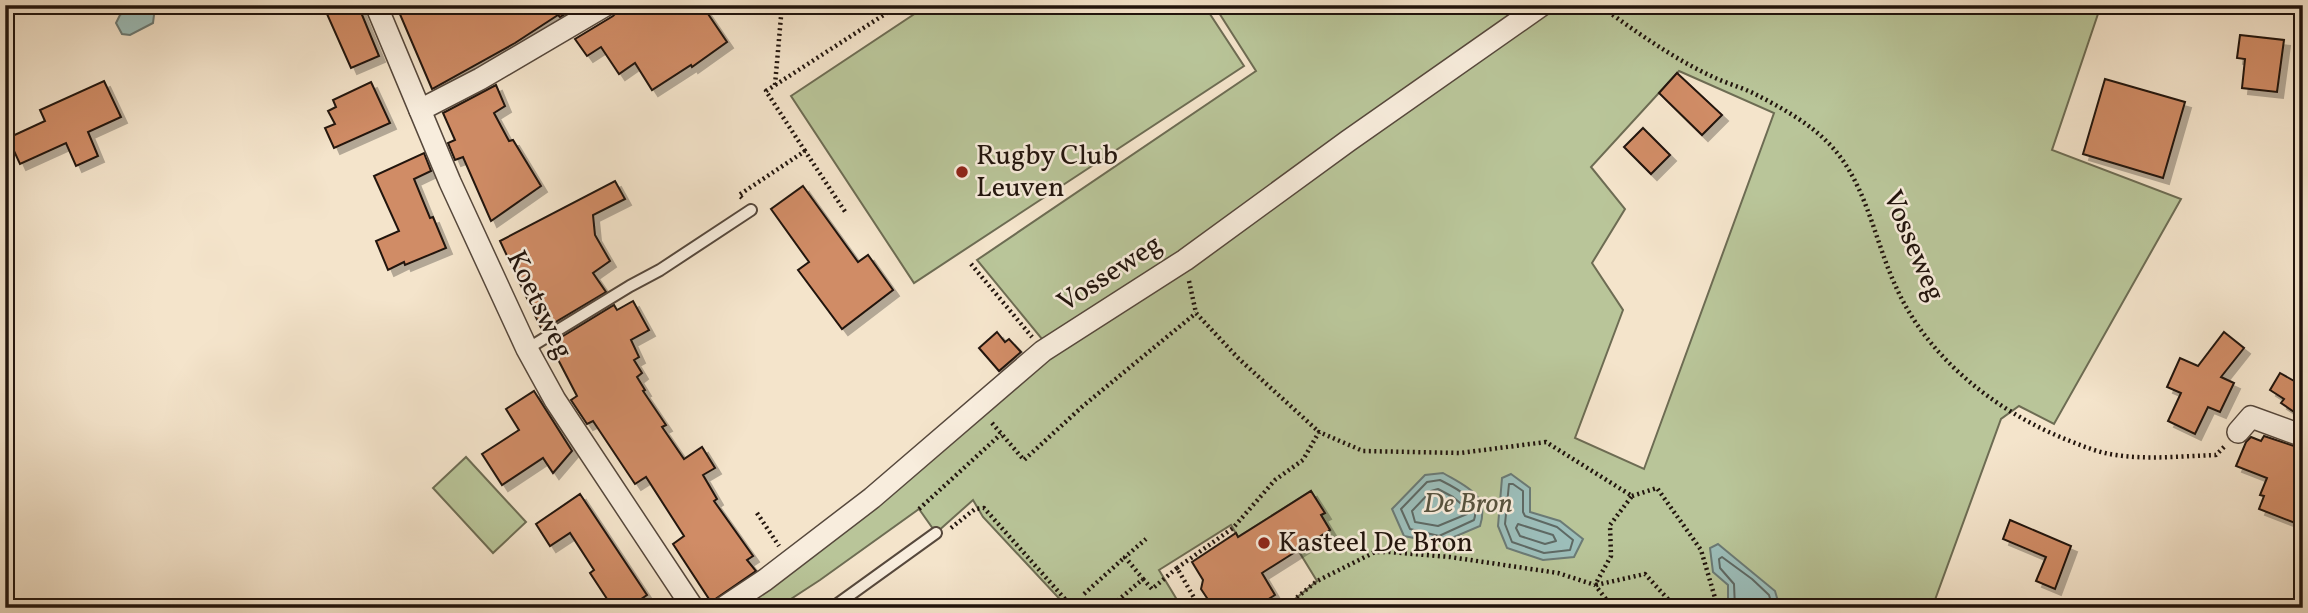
<svg xmlns="http://www.w3.org/2000/svg" width="2308" height="613" viewBox="0 0 2308 613" font-family="Vollkorn,serif">
  <style>
    .green { fill: #b9c599; stroke: #6d6c53; stroke-width: 2; fill-rule: evenodd }
    .water { fill: #9cbeba; stroke: #6b7a75; stroke-width: 2 }
    .lines { fill: none; stroke-linecap: round; stroke-linejoin: round }
    .shore { stroke: #5e6964; stroke-width: 2 }
    .building { fill: #d08c66; stroke: #21140d; stroke-width: 2; filter: url(#shadow) }
    .service-casing { stroke: #56483c; stroke-width: 14 }
    .minor-casing { stroke: #56483c; stroke-width: 24 }
    .path { stroke: #21140d; stroke-width: 4.5; stroke-dasharray: 2 3.5; stroke-linecap: butt }
    .service { stroke: #f8eddd; stroke-width: 10 }
    .minor { stroke: #f8eddd; stroke-width: 21 }
    .poi-dot { fill: #8f2418; stroke: #f8eddd; stroke-width: 2.5 }
    .labels { text-anchor: middle; dominant-baseline: central; stroke-width: 5; stroke-linejoin: round; paint-order: stroke }
    .poi-label { font-size: 28px; fill: #21140d; stroke: #f8eddd; text-anchor: start }
    .street-label { font-size: 28px; fill: #21140d; stroke: #f8eddd }
    .park-label { font-size: 28px; font-style: italic; fill: #56523e; stroke: #f8eddd }
  </style>
  <defs>
    <filter id="shadow"><feDropShadow dx="6" dy="6" stdDeviation="0" flood-color="#0004"/></filter>
  </defs>
  <rect width="100%" height="100%" fill="#f4e4cb"/>
  <filter id="stains"><feTurbulence type="fractalNoise" baseFrequency=".00286" numOctaves="4"/><feColorMatrix values="0 0 0 0 .2 0 0 0 0 .09 0 0 0 0 .02 0 0 0 .5 -.17"/></filter>
  <radialGradient id="worn" r=".72"><stop offset=".6" stop-color="#630" stop-opacity="0"/><stop offset="1" stop-color="#630" stop-opacity=".3"/></radialGradient>
  <g class="green">
    <polygon points="928,5 1204,5 1244,66 914,283 791,96"/>
    <path d="M1214,5h311l-66,65 94,-65h548l-49,145 129,49 -127,225 -35,-18 -18,13 -69,189h-528l-8,-3 -1,3h-111l33,-27 -19,-31 32,-20 -9,-15 3,-2 -13,-22 -73,46 -7,-12 -72,45 23,38h-114l-85,-91 -10,-17 -37,33 -17,-24 -99,71 -43,28h-40l315,-257 -75,-91 279,-189zM1679,71l95,42 -130,356 -69,-31 48,-128 -31,-47 33,-54 -34,-42z"/>
    <polygon points="466,457 526,522 493,553 433,488"/>
  </g>
  <g class="water">
    <polygon points="137,5 150,7 154,15 153,23 130,35 122,34 116,23 120,15"/>
    <path d="M1443,473c24,14 47,22 37,53l-40,17 -36,-7 -12,-27 33,-34z"/>
    <polygon points="1511,474 1530,488 1530,512 1560,521 1583,539 1574,557 1543,560 1507,548 1498,526 1502,478"/>
    <polygon points="1718,544 1775,591 1780,608 1728,608 1728,585 1713,572 1710,548"/>
  </g>
  <g class="lines">
    <g class="shore">
      <path d="M1440,480c16,8 41,20 34,40l-35,16 -29,-7 -9,-20 26,-27z"/>
      <polygon points="1509,484 1513,484 1523,491 1523,512 1525,516 1557,527 1573,540 1570,550 1544,553 1512,542 1505,524"/>
      <polygon points="1438,489 1453,497 1466,508 1467,514 1438,526 1415,522 1412,511 1431,491"/>
      <polygon points="1518,524 1553,535 1556,541 1545,544 1520,536 1516,528"/>
      <polyline points="1735,608 1734,584 1720,568 1719,559 1722,557 1752,579 1769,595 1773,608"/>
    </g>
  </g>
  <g class="building">
    <polygon points="323,5 358,5 379,56 351,68"/>
    <polygon points="396,5 580,5 560,17 558,15 515,43 432,89"/>
    <polygon points="619,5 702,5 727,42 692,67 691,65 652,90 635,63 619,74 601,47 587,56 575,39 613,16 618,11"/>
    <polygon points="2240,35 2284,40 2277,92 2242,88 2245,59 2237,58"/>
    <polygon points="1677,73 1722,115 1702,135 1659,93"/>
    <polygon points="2105,79 2185,102 2163,178 2083,154"/>
    <polygon points="104,81 121,117 88,132 98,156 76,166 66,143 20,164 8,138 45,121 40,110"/>
    <polygon points="371,82 390,123 334,148 325,128 335,124 328,111 336,107 333,100"/>
    <polygon points="496,85 505,106 494,113 509,141 513,140 541,186 491,221 463,157 455,160 448,143 455,140 443,113"/>
    <polygon points="1643,128 1670,155 1651,174 1624,147"/>
    <polygon points="424,153 431,171 414,179 430,218 433,217 446,248 405,265 404,262 388,270 376,241 399,231 374,176"/>
    <polygon points="615,181 625,199 593,215 595,235 610,261 593,273 606,292 542,330 500,241"/>
    <polygon points="803,186 858,262 868,255 893,290 842,329 798,270 809,262 771,209"/>
    <polygon points="633,301 649,330 631,340 639,357 634,360 642,373 637,377 645,390 643,391 666,425 662,427 684,459 702,447 715,468 703,475 717,499 714,501 753,556 747,560 756,571 711,602 673,544 684,536 646,477 635,484 593,421 587,424 571,400 577,396 550,344 614,305 617,310"/>
    <polygon points="997,332 1005,342 1009,339 1021,352 999,371 979,348"/>
    <polygon points="2224,332 2244,348 2221,377 2234,383 2220,412 2208,407 2195,434 2168,421 2181,393 2167,387 2180,358 2198,366"/>
    <polygon points="2303,372 2303,418 2281,403 2284,399 2270,390 2280,373 2296,382"/>
    <polygon points="534,391 572,451 553,473 543,458 502,485 482,454 519,430 506,409"/>
    <polygon points="2264,436 2303,449 2303,526 2259,509 2264,496 2260,495 2267,478 2236,466 2246,442 2251,437 2261,441"/>
    <polygon points="1311,491 1325,513 1321,515 1330,530 1262,573 1275,595 1254,608 1221,608 1211,604 1201,589 1203,580 1192,562 1236,533 1238,537"/>
    <polygon points="580,494 647,595 628,608 613,608 590,573 594,570 570,533 550,546 536,524"/>
    <polygon points="2010,520 2071,546 2055,589 2036,581 2046,557 2003,539"/>
  </g>
  <g class="lines">
    <g class="service-casing">
      <g id="service">
        <polyline points="527,349 630,286 660,270 751,210"/>
        <polyline points="832,608 936,533"/>
      </g>
    </g>
    <g class="minor-casing">
      <g id="minor">
        <polyline points="376,5 450,182 527,349 555,400 693,608"/>
        <polyline points="420,110 480,79 606,5"/>
        <polyline points="2238,432 2251,417 2303,436"/>
        <polyline points="723,608 765,580 872,498 1043,351 1185,260 1348,141 1542,5"/>
      </g>
    </g>
    <g class="path">
      <path d="M1599,5c36,26 72,52 112,71 14,7 30,11 44,18 27,14 58,31 78,54 34,38 42,94 63,139 32,72 102,126 174,154 15,6 30,12 46,14 33,5 67,1 100,0l9,-9"/>
      <polyline points="775,85 782,5"/>
      <polyline points="805,151 766,91 899,5"/>
      <polyline points="742,198 739,195 805,151 846,213"/>
      <polyline points="971,264 1032,337"/>
      <polyline points="1189,281 1196,313 1238,358 1319,432"/>
      <polyline points="992,423 1024,460 1083,406 1196,313"/>
      <polyline points="1632,496 1657,488 1701,550 1718,608"/>
      <polyline points="919,509 1001,434"/>
      <polyline points="757,513 779,546"/>
      <polyline points="951,528 975,509 984,508 1073,608"/>
      <polyline points="1177,568 1233,528 1275,480 1303,460 1319,432 1363,451 1460,453 1546,442 1632,496 1610,525 1611,556 1595,585"/>
      <polyline points="1143,579 1152,589 1177,568 1200,608"/>
      <polyline points="1596,585 1645,574 1676,608"/>
      <polyline points="1084,594 1125,557"/>
      <polyline points="1109,608 1143,579 1125,557 1146,539"/>
      <polyline points="1284,608 1317,581 1375,552 1389,552 1450,557 1558,573 1595,585 1613,608"/>
    </g>
    <use href="#service" class="service"/>
    <use href="#minor" class="minor"/>
  </g>
  <g class="poi-dot">
    <circle cx="962" cy="172" r="7"/>
    <circle cx="1264" cy="543" r="7"/>
  </g>
  <g class="labels">
    <g class="poi-label">
      <text x="976" y="156">Rugby Club<tspan x="976" dy="32">Leuven</tspan></text>
      <text x="1278" y="543">Kasteel De Bron</text>
    </g>
    <g class="street-label">
      <text transform="translate(1913 246) rotate(67)">Vosseweg</text>
      <text transform="translate(1110 274) rotate(-33)">Vosseweg</text>
      <text transform="translate(539 305) rotate(64)">Koetsweg</text>
    </g>
    <g class="park-label">
      <text x="1468" y="504">De Bron</text>
    </g>
  </g>
  <rect width="2308" height="613" fill="none" stroke="#f4e4cb" stroke-width="28"/>
  <rect x="7" y="7" width="2294" height="599" fill="none" stroke="#21140d" stroke-width="3.5"/>
  <rect x="14" y="14" width="2280" height="585" fill="none" stroke="#21140d" stroke-width="2"/>
  <rect width="100%" height="100%" filter="url(#stains)"/>
  <rect width="100%" height="100%" fill="url(#worn)"/>
</svg>
